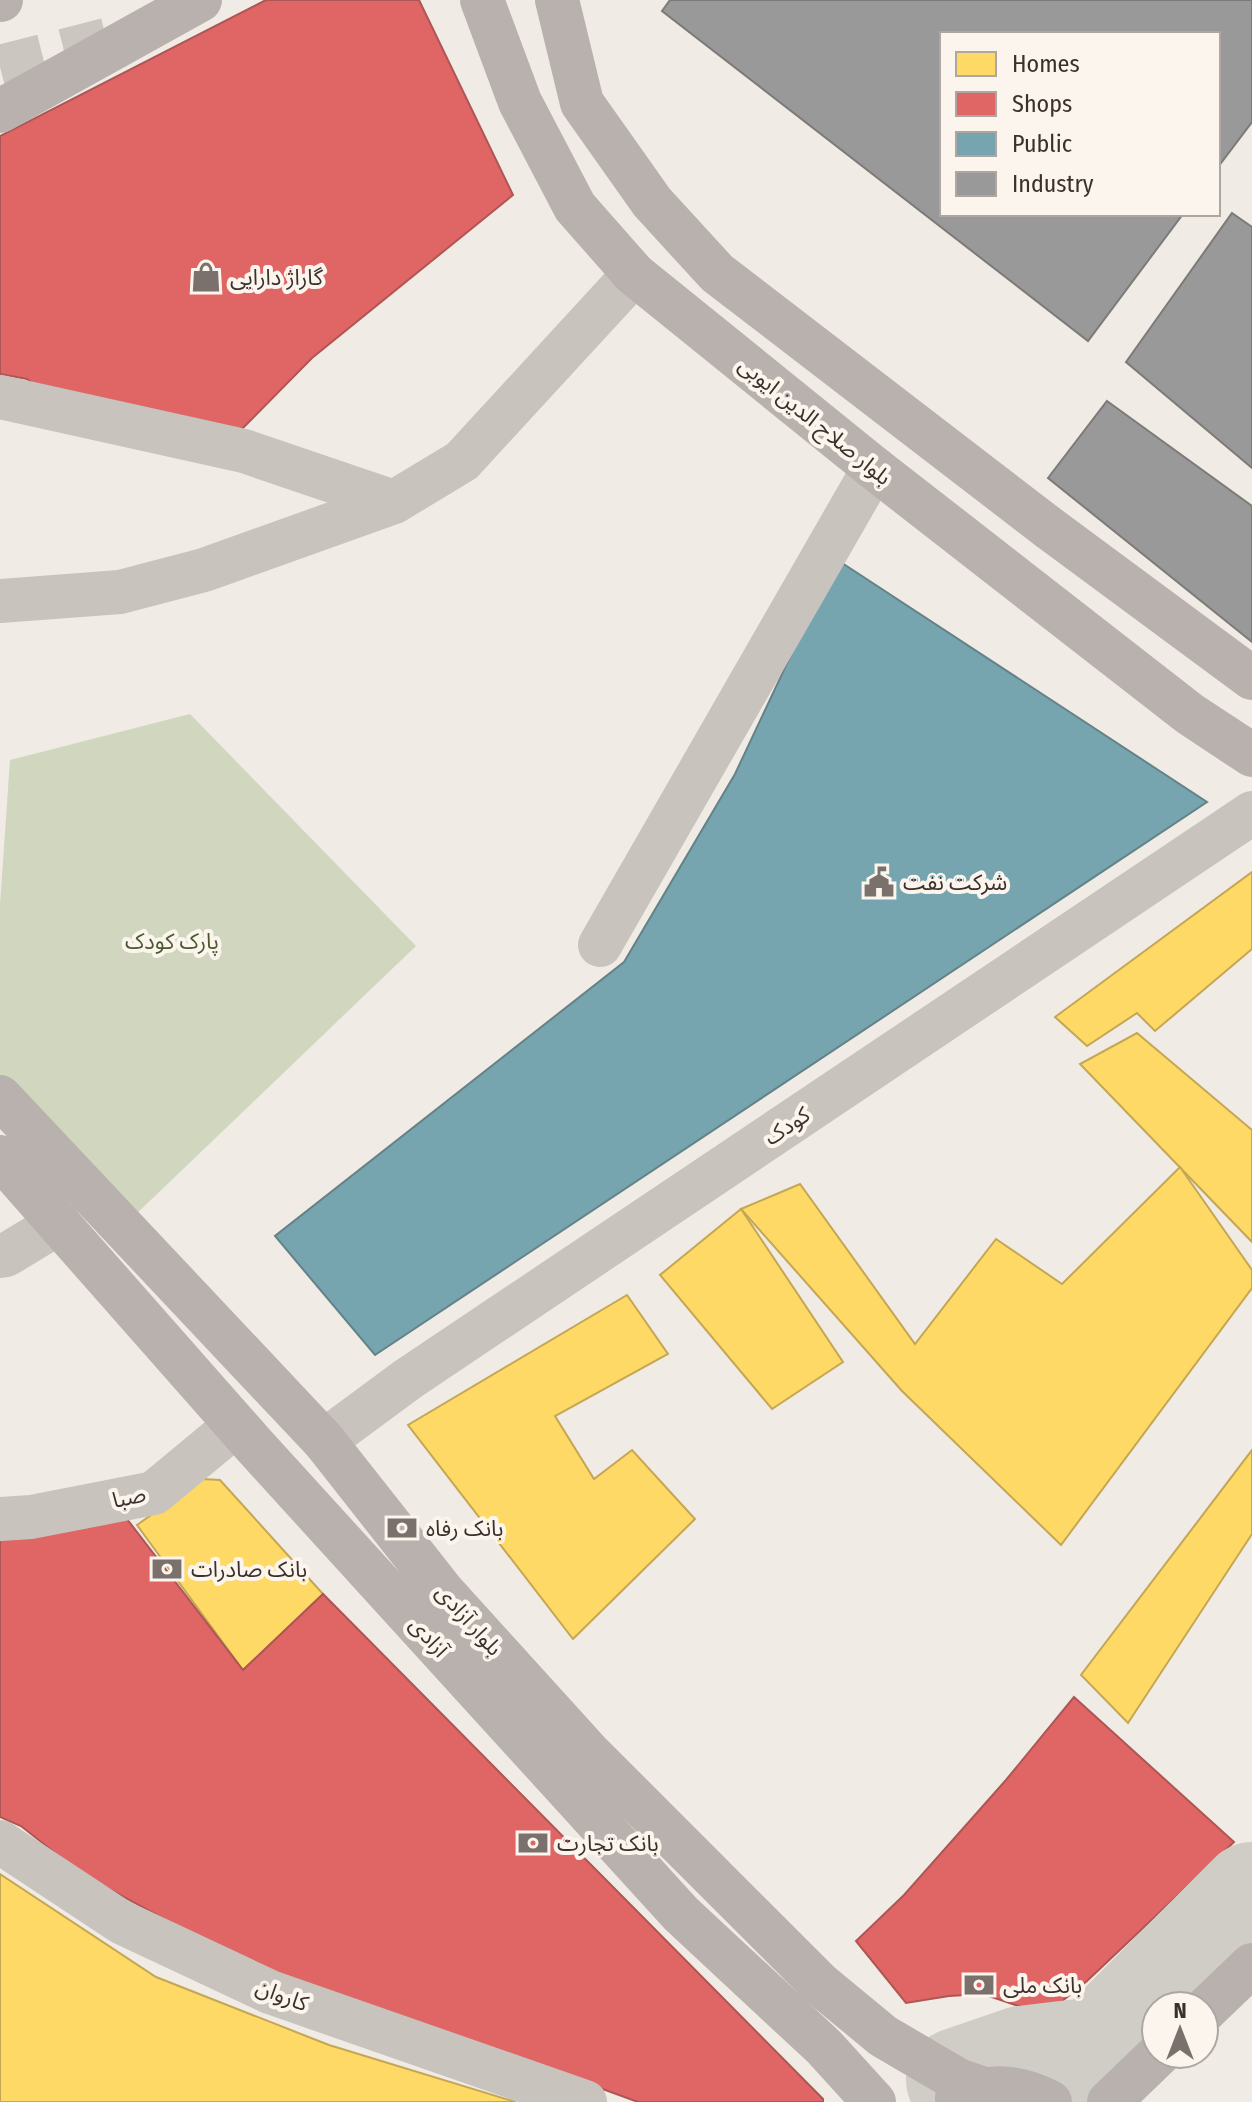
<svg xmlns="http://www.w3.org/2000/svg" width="1252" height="2102" viewBox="0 0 1252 2102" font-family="'Fira Sans Condensed','Noto Sans Arabic',sans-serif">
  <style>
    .green { fill: #d1d6bf }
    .homes { fill: #ffd966; stroke: #c4a654; stroke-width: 2 }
    .shops { fill: #e06666; stroke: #ae5654; stroke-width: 2 }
    .public { fill: #76a5af; stroke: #648287; stroke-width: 2 }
    .industry { fill: #999; stroke: #7d7a78; stroke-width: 2 }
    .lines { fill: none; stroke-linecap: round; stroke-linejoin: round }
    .taxiway { stroke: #d0ccc6; stroke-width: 104 }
    .major-tunnel { stroke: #ccc6c0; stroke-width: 44; stroke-dasharray: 44 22; stroke-linecap: butt }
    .minor { stroke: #c9c3be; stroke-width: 44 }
    .major { stroke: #b8b1ad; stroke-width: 44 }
    .labels { text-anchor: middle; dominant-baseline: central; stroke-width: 8; stroke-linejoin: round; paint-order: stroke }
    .poi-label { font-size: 22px; fill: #3b302b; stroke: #fbf5ee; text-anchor: start }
    .street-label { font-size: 22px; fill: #3b302b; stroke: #fbf5ee }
    .park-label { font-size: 22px; fill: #4a5a2e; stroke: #fbf5ee }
  </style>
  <rect width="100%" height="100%" fill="#f0ebe5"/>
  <polygon class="green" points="190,714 416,946 132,1218 0,1090 0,905 10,760"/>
  <g class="homes">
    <polygon points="1252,872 1252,949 1155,1031 1137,1013 1087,1046 1055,1017"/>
    <polygon points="1137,1033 1252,1130 1252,1242 1080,1064"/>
    <polygon points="1180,1167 1252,1270 1252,1288 1061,1545 902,1391 741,1209 800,1184 915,1344 996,1239 1062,1284"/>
    <polygon points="741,1209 843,1362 772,1409 660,1275"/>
    <polygon points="627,1295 668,1354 555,1416 594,1479 632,1450 695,1519 573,1639 408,1425"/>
    <polygon points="1252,1450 1252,1534 1128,1723 1081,1675"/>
    <polygon points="202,1479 220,1480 323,1594 243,1670 137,1525"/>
    <polygon points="0,1874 156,1977 329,2045 516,2102 0,2102"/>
  </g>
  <g class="shops">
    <polygon points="266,0 419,0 513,195 312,358 242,429 67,413 27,379 0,374 0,136"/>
    <polygon points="127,1519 243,1670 323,1594 823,2099 823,2102 638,2102 485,2046 268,1975 83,1875 21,1826 0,1817 0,1537"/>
    <polygon points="1074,1697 1234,1842 1087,1981 1045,2015 983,1994 949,1996 906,2003 856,1941 904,1895 1006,1780"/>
  </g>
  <polygon class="public" points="836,559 1207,802 375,1355 275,1236 624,962 735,774"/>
  <g class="industry">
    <polygon points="670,0 1252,0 1252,122 1218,167 1218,34 942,34 942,214 1183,214 1088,341 662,11"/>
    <polygon points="1232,213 1252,227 1252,468 1126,362"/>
    <polygon points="1107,401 1252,506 1252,642 1048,478"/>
  </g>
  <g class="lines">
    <polyline class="taxiway" points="958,2080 1022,2058 1097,2049 1252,1894"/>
    <polyline class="major-tunnel" points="0,67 122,36"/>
    <g class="minor">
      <polyline points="0,397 244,451 394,502 462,461 634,274"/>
      <polyline points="0,601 120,592 204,570 394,502"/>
      <polyline points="600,945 874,468"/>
      <polyline points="0,1256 6,1255 59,1223"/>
      <polyline points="324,1441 408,1379 1252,813"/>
      <polyline points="0,1519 31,1517 154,1493 236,1425"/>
      <polyline points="0,1842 121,1922 270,1992 585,2102"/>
    </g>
    <g class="major">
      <polyline points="0,0 1,0"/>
      <polyline points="482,0 520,102 575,207 634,274 874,468 1190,714 1252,755"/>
      <polyline points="557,0 582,103 652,202 717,273 1049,528 1252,678"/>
      <polyline points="0,111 200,0"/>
      <polyline points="0,1097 324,1441 443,1592 589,1753 820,1984 883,2036 958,2080 984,2089"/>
      <polyline points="0,1157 253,1444 681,1914 824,2047 874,2102"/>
      <polyline points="1204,2011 1252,1965"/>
      <path d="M957,2098c34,-15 60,-12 93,4"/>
      <polyline points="1109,2102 1159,2054"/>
    </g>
  </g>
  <defs>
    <g id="shop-bare" transform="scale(2.4)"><path d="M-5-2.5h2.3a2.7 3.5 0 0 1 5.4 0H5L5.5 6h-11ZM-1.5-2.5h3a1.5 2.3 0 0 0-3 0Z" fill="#7a716c" stroke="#fbf5ee" stroke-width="2.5" paint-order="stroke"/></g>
    <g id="civic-bare" transform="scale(2.4)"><path d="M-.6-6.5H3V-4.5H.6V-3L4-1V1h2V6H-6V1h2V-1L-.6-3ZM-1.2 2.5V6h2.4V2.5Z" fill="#7a716c" stroke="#fbf5ee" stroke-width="2.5" paint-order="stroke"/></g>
    <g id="bank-bare" transform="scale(2.4)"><path d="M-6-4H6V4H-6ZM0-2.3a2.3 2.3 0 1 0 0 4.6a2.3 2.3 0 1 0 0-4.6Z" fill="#7a716c" stroke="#fbf5ee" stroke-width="2.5" paint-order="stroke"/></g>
  </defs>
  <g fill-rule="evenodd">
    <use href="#shop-bare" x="206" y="277"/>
    <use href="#civic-bare" x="879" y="882"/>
    <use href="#bank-bare" x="402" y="1528"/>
    <use href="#bank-bare" x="167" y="1569"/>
    <use href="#bank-bare" x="533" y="1843"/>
    <use href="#bank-bare" x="979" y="1985"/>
  </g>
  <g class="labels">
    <g class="poi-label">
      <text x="230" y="277">گاراژ دارایی</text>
      <text x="903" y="882">شرکت نفت</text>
      <text x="426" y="1528">بانک رفاه</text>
      <text x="191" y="1569">بانک صادرات</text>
      <text x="557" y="1843">بانک تجارت</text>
      <text x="1003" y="1985">بانک ملی</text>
    </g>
    <g class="street-label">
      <text transform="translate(815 421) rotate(39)">بلوار صلاح الدین ایوبی</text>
      <text transform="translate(787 1126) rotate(-34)">کودک</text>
      <text transform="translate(129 1497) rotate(-13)">صبا</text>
      <text transform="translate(469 1620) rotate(48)">بلوار آزادی</text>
      <text transform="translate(429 1637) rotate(48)">آزادی</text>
      <text transform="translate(282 1995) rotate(21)">کاروان</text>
    </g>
    <g class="park-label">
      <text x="172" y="941">پارک کودک</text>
    </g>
  </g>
  <rect x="940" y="32" width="280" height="184" fill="#fbf5ee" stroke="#aea6a0" stroke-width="2"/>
  <rect x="956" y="52" width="40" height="24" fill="#ffd966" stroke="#aea6a0" stroke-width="2"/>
  <text x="1012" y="72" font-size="24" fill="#3b302b">Homes</text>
  <rect x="956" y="92" width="40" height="24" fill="#e06666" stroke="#aea6a0" stroke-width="2"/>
  <text x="1012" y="112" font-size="24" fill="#3b302b">Shops</text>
  <rect x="956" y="132" width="40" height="24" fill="#76a5af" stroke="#aea6a0" stroke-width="2"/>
  <text x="1012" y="152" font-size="24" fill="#3b302b">Public</text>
  <rect x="956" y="172" width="40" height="24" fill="#999999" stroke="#aea6a0" stroke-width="2"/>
  <text x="1012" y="192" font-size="24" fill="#3b302b">Industry</text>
  <g transform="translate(1180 2030)"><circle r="38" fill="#fbf5ee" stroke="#aea6a0" stroke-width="2"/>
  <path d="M0-6L14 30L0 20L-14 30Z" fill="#7a716c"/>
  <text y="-12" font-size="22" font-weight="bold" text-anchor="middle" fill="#3b302b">N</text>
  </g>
</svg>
